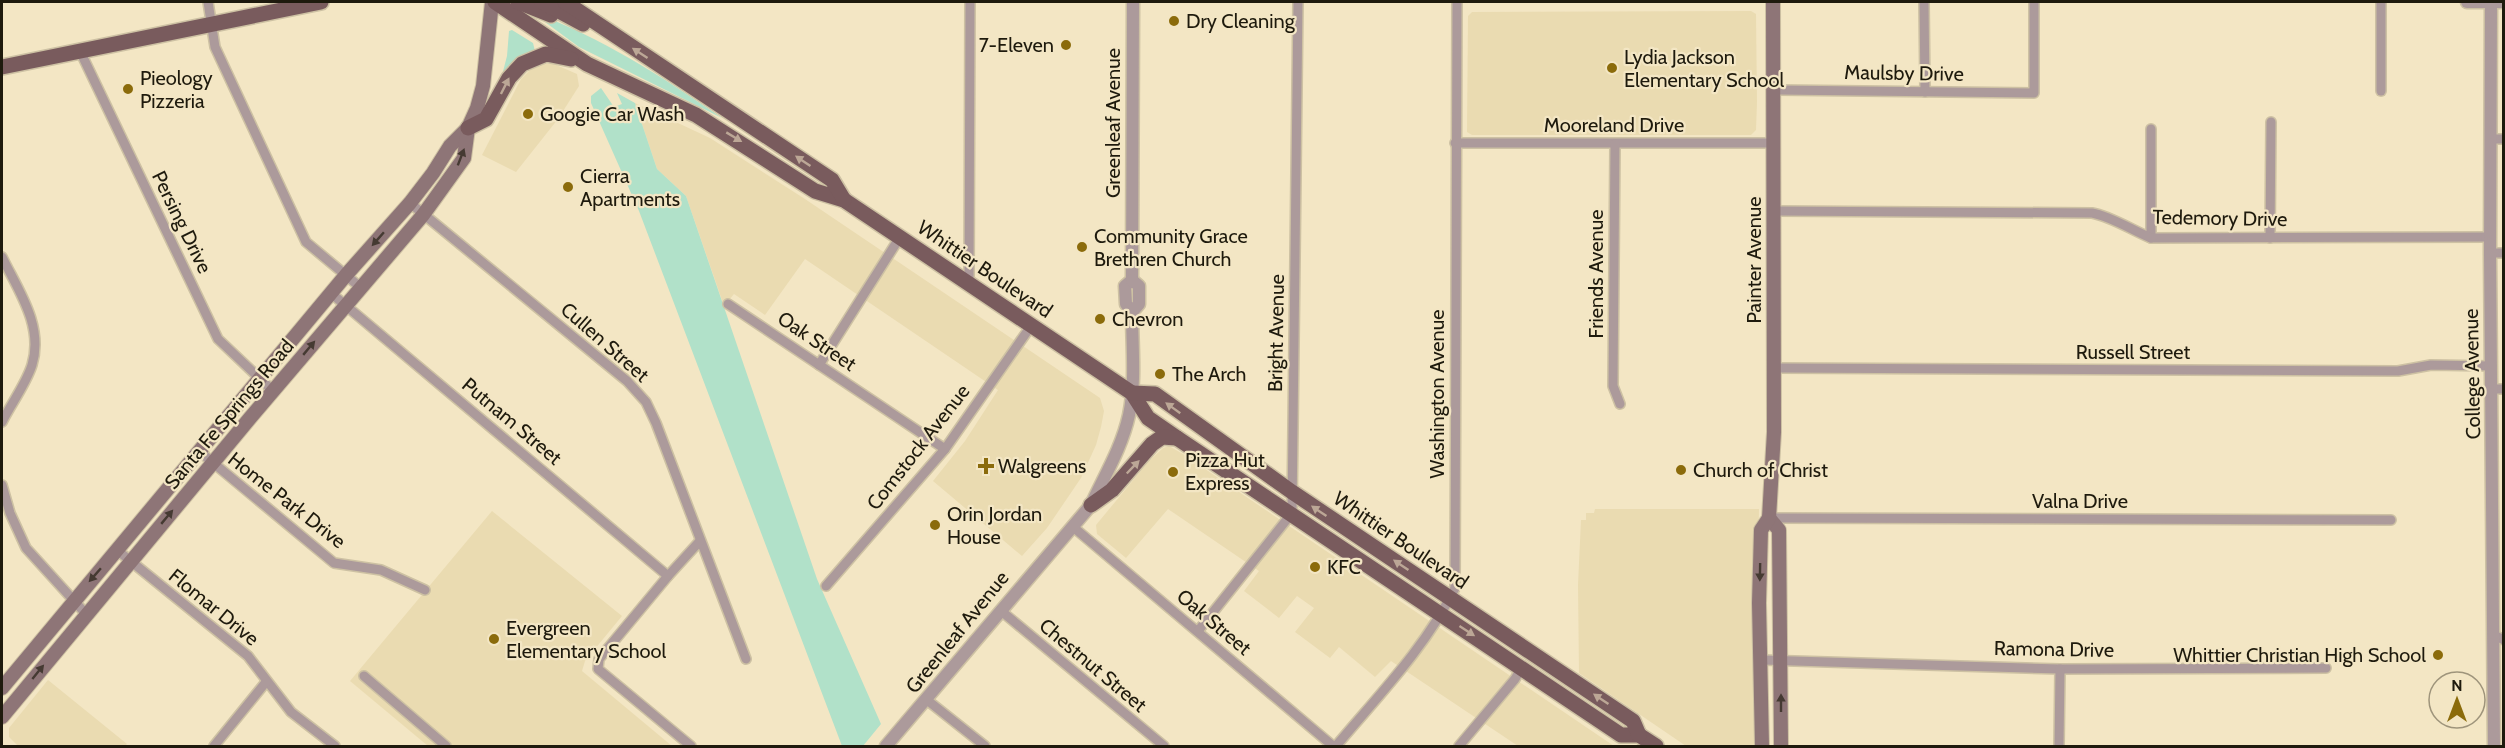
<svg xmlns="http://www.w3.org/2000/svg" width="2505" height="748" viewBox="0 0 2505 748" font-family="Cabin,sans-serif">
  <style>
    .built { fill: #eadbb1 }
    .green { fill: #b1e1c9 }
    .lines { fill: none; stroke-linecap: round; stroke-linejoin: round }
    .minor-casing { stroke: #cdc1a3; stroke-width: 12 }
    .tertiary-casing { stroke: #cdc1a3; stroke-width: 15 }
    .secondary-casing { stroke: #cdc1a3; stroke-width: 16 }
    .primary-casing { stroke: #cdc1a3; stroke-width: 18 }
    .minor { stroke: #ac9a9b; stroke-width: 9 }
    .tertiary { stroke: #ac9a9b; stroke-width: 12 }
    .secondary { stroke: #8e7577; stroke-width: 14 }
    .primary { stroke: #795b5d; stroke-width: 15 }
    .oneway { fill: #bca796 }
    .oneway2 { fill: #453a32 }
    .poi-dot { fill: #8b6b0b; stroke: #f3e6c4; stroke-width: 2 }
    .labels { text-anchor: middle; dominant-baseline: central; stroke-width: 4.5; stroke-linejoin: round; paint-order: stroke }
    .poi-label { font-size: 20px; fill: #1e1a0d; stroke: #f3e6c4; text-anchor: start }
    .street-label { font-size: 20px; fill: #1e1a0d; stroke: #f3e6c4 }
  </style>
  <rect width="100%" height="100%" fill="#f3e6c4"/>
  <g class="built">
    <polygon points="1751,11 1756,14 1757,102 1756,130 1751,135 1472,135 1467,132 1468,16 1472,12"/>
    <polygon points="544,64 554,64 577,74 579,86 558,119 516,172 482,155 521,79 531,69"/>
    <polygon points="635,103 710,138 805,199 1100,398 1104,411 1101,427 1096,445 1081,478 1047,528 1022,556 933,481 965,441 998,390 805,259 765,315 734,294 724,306 686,196 657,169"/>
    <polygon points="1169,446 1183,454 1614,746 1518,746 1391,661 1375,677 1339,647 1330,658 1295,632 1314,608 1297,596 1279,618 1244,591 1259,571 1168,509 1126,558 1097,534 1096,525 1149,461 1163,448"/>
    <polygon points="1595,509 1759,509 1754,746 1686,746 1579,673 1578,585 1581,520 1586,520 1586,513 1594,513"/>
    <polygon points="492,511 622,616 585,661 582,671 672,746 428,746 350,681"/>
    <polygon points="48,680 127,744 125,746 18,746 9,737 9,728"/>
  </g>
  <g class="green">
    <path d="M530,11c74,28 128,63 192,107l-143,-71z"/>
    <polygon points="512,30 533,43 535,51 499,87 507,56 509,31"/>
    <polygon points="601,88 614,107 622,104 617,93 635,103 657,169 686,196 817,579 881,724 863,746 842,746 639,211 591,103 591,96"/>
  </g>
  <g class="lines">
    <g class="minor-casing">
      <g id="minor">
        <polyline points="208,2 215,47 306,242 360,287"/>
        <polyline points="1924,2 1925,92"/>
        <polyline points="80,51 218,339 273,391"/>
        <polyline points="1773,90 2034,93 2034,2"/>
        <polyline points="2381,91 2381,2"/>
        <polyline points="2151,129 2151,238"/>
        <polyline points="2492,139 2504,139"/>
        <polyline points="1455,143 1773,143"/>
        <polyline points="1615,144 1613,386 1620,404"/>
        <polyline points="410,203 627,381 646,402 656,423 746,659"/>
        <path d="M1773,211l319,2c18,3 40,17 59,25l339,-1"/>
        <polyline points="2270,238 2271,122"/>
        <polyline points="2490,253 2504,253"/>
        <path d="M2,257c16,33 42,69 30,108 -6,19 -21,39 -30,57"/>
        <polyline points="969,283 970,2"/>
        <polyline points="332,294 668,576"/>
        <polyline points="728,304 945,449"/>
        <polyline points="819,365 900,237"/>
        <polyline points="1774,368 2398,371 2431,365 2492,366"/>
        <polyline points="2492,389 2504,389"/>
        <polyline points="199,451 334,563 381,570 425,590"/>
        <polyline points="2,485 10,513 26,548 86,614"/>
        <polyline points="1769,518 2391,520"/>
        <polyline points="1072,526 1333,746"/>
        <polyline points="117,550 248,656 291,712 335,746"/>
        <polyline points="826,586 945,449 1031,326"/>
        <polyline points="1000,610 1164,746"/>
        <polyline points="1198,631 1292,513 1298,2"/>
        <polyline points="2494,635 2504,640"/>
        <polyline points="1762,660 2060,669 2326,668"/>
        <polyline points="364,676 446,746"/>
        <polyline points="927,700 985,746"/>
        <polyline points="214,746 266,682"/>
        <polyline points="691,746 598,669 599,659 668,576 699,542"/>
        <path d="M1336,746c42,-50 90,-99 119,-158l2,-586"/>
        <polyline points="1459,746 1515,679 1522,667"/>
        <polyline points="2059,746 2060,669"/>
      </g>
    </g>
    <g class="tertiary-casing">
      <g id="tertiary">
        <polyline points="2467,2 2504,2"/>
        <polyline points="2491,2 2490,253 2494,746"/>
        <polyline points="1132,312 1126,304 1125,286 1132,280 1133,2"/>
        <path d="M886,746l205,-241c14,-30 31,-58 38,-90 7,-33 3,-69 3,-103l7,-8v-18l-7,-6"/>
      </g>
    </g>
    <g class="secondary-casing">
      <g id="secondary">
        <polyline points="1769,518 1779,530 1781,746"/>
        <polyline points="2,688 346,275 410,203 433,173 450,146 468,128 477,108 483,86 492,2"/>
        <polyline points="2,717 250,418 423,215 464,158 468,128"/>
        <polyline points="1762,746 1759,603 1761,530 1769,518 1774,432 1773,2"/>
      </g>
    </g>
    <g class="primary-casing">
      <g id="primary">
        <polyline points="495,2 587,64 696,115 815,191 844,200 1132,393 1148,418 1177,438 1621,735 1639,735 1656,746"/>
        <polyline points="518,2 551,15"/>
        <polyline points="542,2 583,24"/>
        <polyline points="565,2 832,180 844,200"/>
        <polyline points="2,67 321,2"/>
        <polyline points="468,128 486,119 509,78 522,64 546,54 571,59"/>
        <polyline points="1132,393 1155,394 1292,492 1633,721 1639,735"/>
        <polyline points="1091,505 1112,490 1152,444 1162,437 1177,438"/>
      </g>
    </g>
    <use href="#minor" class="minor"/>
    <use href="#tertiary" class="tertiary"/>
    <use href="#secondary" class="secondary"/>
    <use href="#primary" class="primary"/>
  </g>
  <defs><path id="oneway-solid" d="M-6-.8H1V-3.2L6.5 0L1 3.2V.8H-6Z" transform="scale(1.5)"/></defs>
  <g class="oneway">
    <use href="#oneway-solid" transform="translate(640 53) rotate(-147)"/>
    <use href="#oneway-solid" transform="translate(505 86) rotate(-63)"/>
    <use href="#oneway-solid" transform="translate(734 137) rotate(31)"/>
    <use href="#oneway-solid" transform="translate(803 161) rotate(-146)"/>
    <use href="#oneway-solid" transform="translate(1173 408) rotate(-144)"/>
    <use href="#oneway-solid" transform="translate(1133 467) rotate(-46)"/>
    <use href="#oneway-solid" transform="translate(1319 511) rotate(-146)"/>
    <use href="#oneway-solid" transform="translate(1401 565) rotate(-146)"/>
    <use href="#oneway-solid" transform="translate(1467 631) rotate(33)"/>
    <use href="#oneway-solid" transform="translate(1601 699) rotate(-146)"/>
  </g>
  <g class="oneway2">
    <use href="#oneway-solid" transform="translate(461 157) rotate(-69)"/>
    <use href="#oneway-solid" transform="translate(378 239) rotate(131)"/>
    <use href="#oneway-solid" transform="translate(309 348) rotate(-50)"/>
    <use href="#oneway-solid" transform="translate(167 517) rotate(-50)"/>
    <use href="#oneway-solid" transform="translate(1760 572) rotate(91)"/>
    <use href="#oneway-solid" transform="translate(95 575) rotate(131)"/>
    <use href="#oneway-solid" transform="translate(38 672) rotate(-51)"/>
    <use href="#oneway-solid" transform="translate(1781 703) rotate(-90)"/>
  </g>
  <g class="poi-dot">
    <circle cx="1174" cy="21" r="6"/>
    <circle cx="1066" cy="45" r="6"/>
    <circle cx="1612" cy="68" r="6"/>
    <circle cx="128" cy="89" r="6"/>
    <circle cx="528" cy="114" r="6"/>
    <circle cx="568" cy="187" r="6"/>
    <circle cx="1082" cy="247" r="6"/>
    <circle cx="1100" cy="319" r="6"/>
    <circle cx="1160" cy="374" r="6"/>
    <path d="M983 457h6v6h6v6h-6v6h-6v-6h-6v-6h6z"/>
    <circle cx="1681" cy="470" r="6"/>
    <circle cx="1173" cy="472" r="6"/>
    <circle cx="935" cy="525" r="6"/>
    <circle cx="1315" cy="567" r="6"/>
    <circle cx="494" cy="639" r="6"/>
    <circle cx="2438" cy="655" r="6"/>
  </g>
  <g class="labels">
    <g class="poi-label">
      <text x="1186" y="21">Dry Cleaning</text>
      <text x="1054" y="45" text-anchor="end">7-Eleven</text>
      <text x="1624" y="57">Lydia Jackson<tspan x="1624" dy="23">Elementary School</tspan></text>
      <text x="140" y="78">Pieology<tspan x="140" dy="23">Pizzeria</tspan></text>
      <text x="540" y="114">Googie Car Wash</text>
      <text x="580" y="176">Cierra<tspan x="580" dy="23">Apartments</tspan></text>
      <text x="1094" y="236">Community Grace<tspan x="1094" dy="23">Brethren Church</tspan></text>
      <text x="1112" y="319">Chevron</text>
      <text x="1172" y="374">The Arch</text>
      <text x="1185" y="460">Pizza Hut<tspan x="1185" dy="23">Express</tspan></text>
      <text x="998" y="466">Walgreens</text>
      <text x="1693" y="470">Church of Christ</text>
      <text x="947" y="514">Orin Jordan<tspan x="947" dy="23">House</tspan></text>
      <text x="1327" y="567">KFC</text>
      <text x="506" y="628">Evergreen<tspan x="506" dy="23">Elementary School</tspan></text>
      <text x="2426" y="655" text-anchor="end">Whittier Christian High School</text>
    </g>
    <g class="street-label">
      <text transform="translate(1904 73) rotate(1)">Maulsby Drive</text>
      <text transform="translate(1113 123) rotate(-90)">Greenleaf Avenue</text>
      <text x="1614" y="125">Mooreland Drive</text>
      <text transform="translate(2220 218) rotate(1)">Tedemory Drive</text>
      <text transform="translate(182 222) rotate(64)">Persing Drive</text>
      <text transform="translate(1754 260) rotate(-90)">Painter Avenue</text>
      <text transform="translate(985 269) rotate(34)">Whittier Boulevard</text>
      <text transform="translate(1596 274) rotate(-90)">Friends Avenue</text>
      <text transform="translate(1276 333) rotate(-89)">Bright Avenue</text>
      <text transform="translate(817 341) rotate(34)">Oak Street</text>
      <text transform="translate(605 342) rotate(41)">Cullen Street</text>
      <text x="2133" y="352">Russell Street</text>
      <text transform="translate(2472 374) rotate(-91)">College Avenue</text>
      <text transform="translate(1437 394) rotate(-90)">Washington Avenue</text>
      <text transform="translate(229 414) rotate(-50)">Santa Fe Springs Road</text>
      <text transform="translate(512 421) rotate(40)">Putnam Street</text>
      <text transform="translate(918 447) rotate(-52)">Comstock Avenue</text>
      <text transform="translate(287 500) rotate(38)">Home Park Drive</text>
      <text x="2080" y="501">Valna Drive</text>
      <text transform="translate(1401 540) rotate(34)">Whittier Boulevard</text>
      <text transform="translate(214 607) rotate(39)">Flomar Drive</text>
      <text transform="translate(1214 622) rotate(40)">Oak Street</text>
      <text transform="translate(957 632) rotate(-51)">Greenleaf Avenue</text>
      <text transform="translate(2054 649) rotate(1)">Ramona Drive</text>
      <text transform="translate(1093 665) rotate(40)">Chestnut Street</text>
    </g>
  </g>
  <rect width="2505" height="748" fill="none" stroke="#1e1a0d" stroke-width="6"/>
  <g transform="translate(2457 700)"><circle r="28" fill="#f3e6c4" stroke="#9e947b" stroke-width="1.5"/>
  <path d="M0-4.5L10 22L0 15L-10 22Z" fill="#8b6b0b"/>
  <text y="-9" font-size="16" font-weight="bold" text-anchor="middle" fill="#1e1a0d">N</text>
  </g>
</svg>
